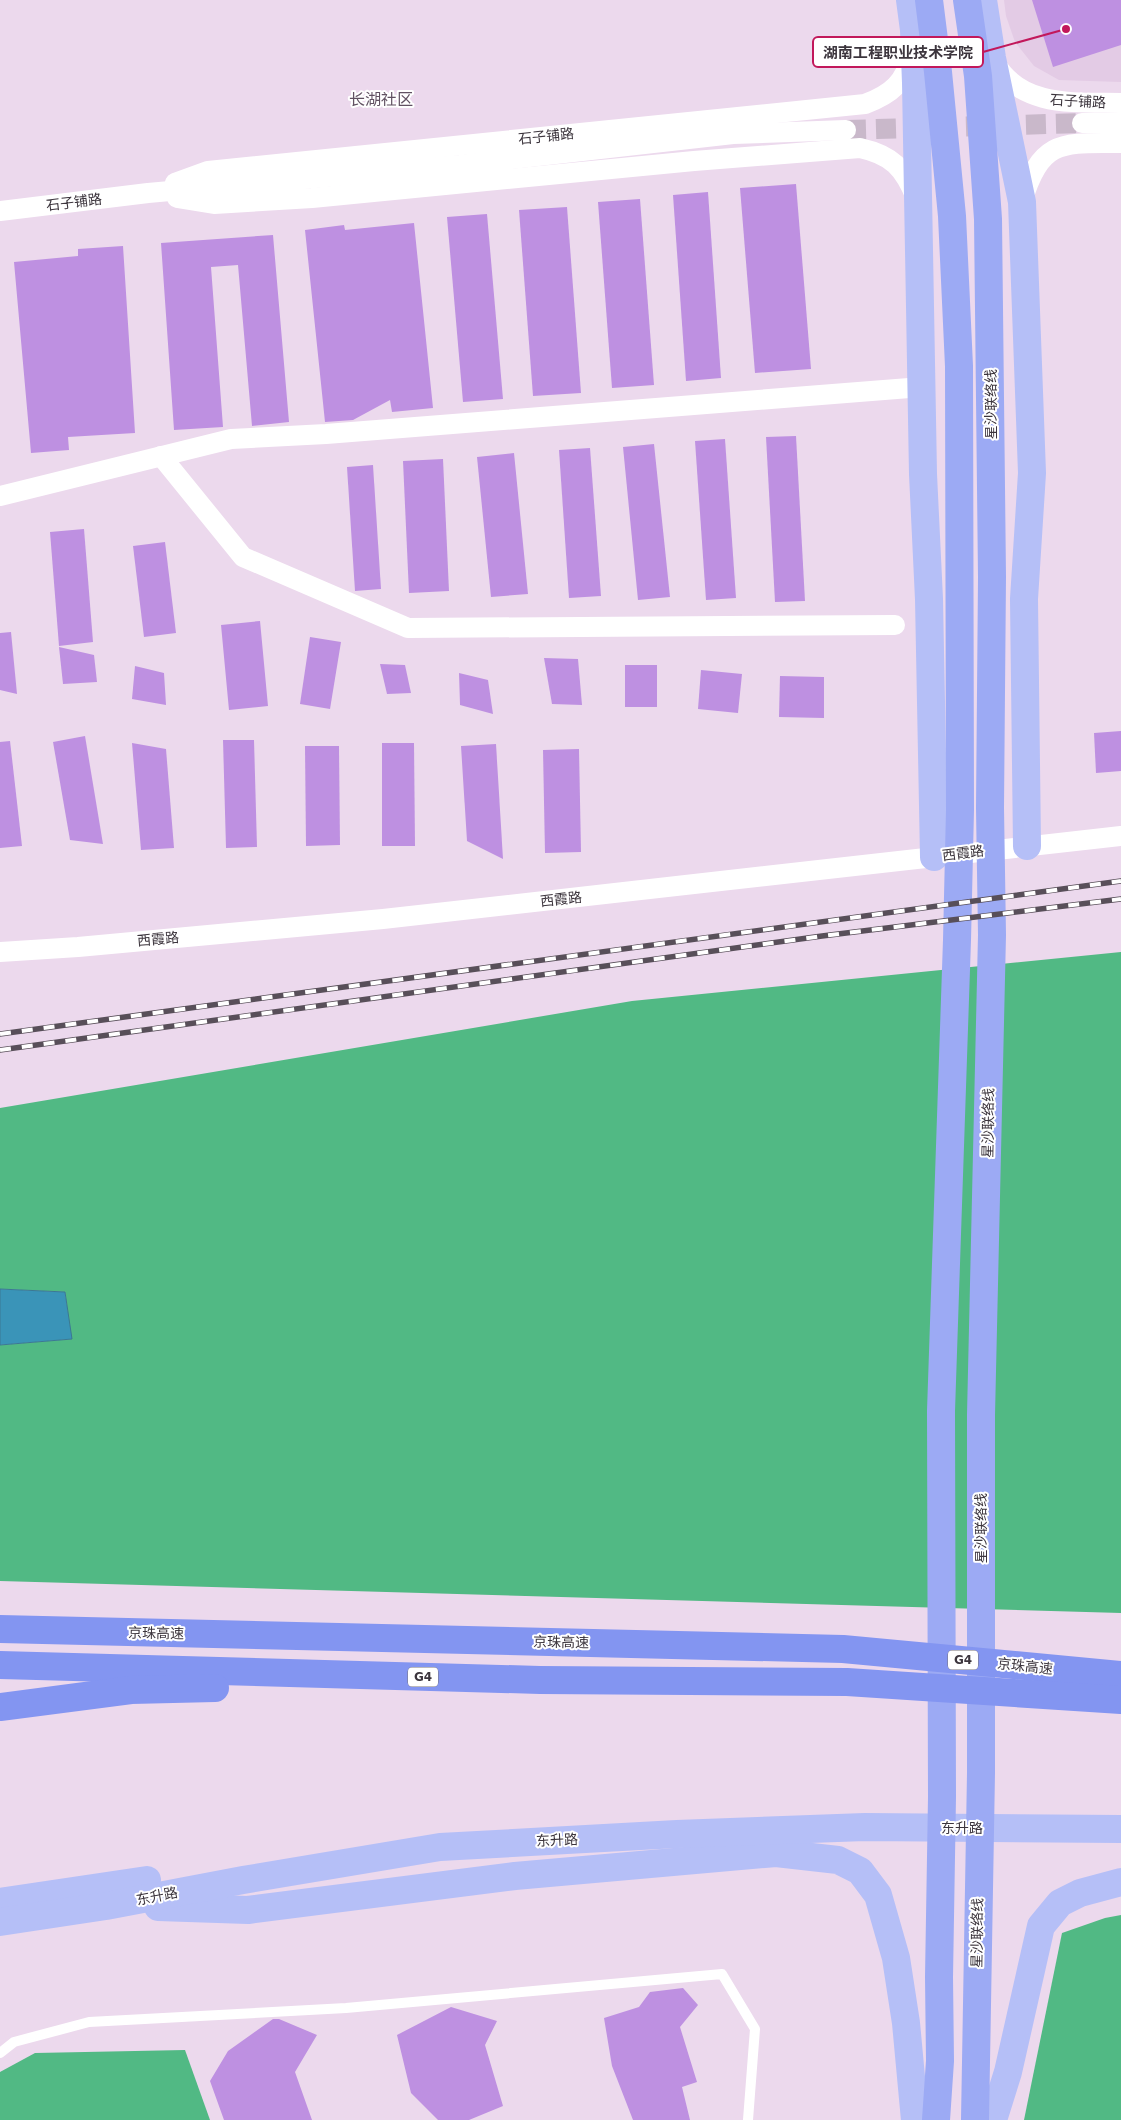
<svg xmlns="http://www.w3.org/2000/svg" width="1121" height="2120" viewBox="0 0 1121 2120" font-family="'DejaVu Sans','Noto Sans SC',sans-serif">
  <style>
    .built { fill: #e3cbe5 }
    .forest { fill: #51b984 }
    .water { fill: #3a94b8; stroke: #3b7893 }
    .building { fill: #be90e1 }
    .lines { fill: none; stroke-linecap: round; stroke-linejoin: round }
    .minor-tunnel { stroke: #c9b8ca; stroke-width: 20; stroke-dasharray: 20 10; stroke-linecap: butt }
    .service { stroke: #fff; stroke-width: 10 }
    .minor { stroke: #fff; stroke-width: 20 }
    .primary { stroke: #b5bff7; stroke-width: 28 }
    .trunk { stroke: #9caaf4; stroke-width: 28 }
    .motorway { stroke: #8395f1; stroke-width: 28 }
    .rail-casing { stroke: #584f59; stroke-width: 5.5 }
    .rail { stroke: #fff; stroke-width: 4; stroke-dasharray: 11; stroke-linecap: butt }
    .labels { text-anchor: middle; dominant-baseline: central; stroke-width: 4; stroke-linejoin: round; paint-order: stroke }
    .shield { fill: #fff; stroke: #767277; stroke-width: 1 }
    .shield-label { font-size: 12px; font-weight: bold; fill: #3c353d }
    .street-label { font-size: 14px; fill: #3c353d; stroke: #fff }
    .quarter-label { font-size: 16px; fill: #615162; stroke: #fff }
    .leader { fill: none; stroke: #c2185b; stroke-width: 2 }
    .callout-dot { fill: #c2185b; stroke: #fff; stroke-width: 2 }
    .callout { fill: #fff; stroke: #c2185b; stroke-width: 2 }
    .callout-label { font-size: 15px; text-anchor: middle; font-weight: bold; fill: #3c353d }
  </style>
  <rect width="100%" height="100%" fill="#ecd9ed"/>
  <polygon class="built" points="1004,0 1121,0 1121,82 1059,80 1034,66 1015,42 1006,16"/>
  <g class="forest">
    <polygon points="1121,952 1121,1613 0,1581 0,1345 71,1339 65,1292 0,1289 0,1108 632,1001"/>
    <polygon points="1121,1915 1121,2120 1024,2120 1062,1933 1105,1918"/>
    <polygon points="185,2050 210,2120 0,2120 0,2072 35,2053"/>
  </g>
  <polygon class="water" points="0,1289 65,1292 72,1339 0,1345"/>
  <g class="building">
    <polygon points="1032,0 1121,0 1121,45 1053,67"/>
    <polygon points="796,184 811,369 755,373 740,188"/>
    <polygon points="708,192 721,378 686,381 673,195"/>
    <polygon points="640,199 654,385 612,388 598,202"/>
    <polygon points="567,207 581,393 533,396 519,210"/>
    <polygon points="487,214 503,399 463,402 447,217"/>
    <polygon points="414,223 433,408 392,412 390,400 353,420 325,422 305,230 344,225 345,230"/>
    <polygon points="273,235 289,422 252,426 238,265 211,267 223,427 174,430 161,243"/>
    <polygon points="123,246 135,433 68,437 69,450 31,453 14,262 78,256 78,249"/>
    <polygon points="796,436 805,601 775,602 766,437"/>
    <polygon points="725,439 736,598 706,600 695,441"/>
    <polygon points="654,444 670,597 638,600 623,447"/>
    <polygon points="590,448 601,596 569,598 559,450"/>
    <polygon points="514,453 528,594 491,597 477,457"/>
    <polygon points="443,459 449,591 409,593 403,461"/>
    <polygon points="373,465 381,589 355,591 347,467"/>
    <polygon points="84,529 93,642 59,646 50,532"/>
    <polygon points="165,542 176,633 144,637 133,546"/>
    <polygon points="260,621 268,706 229,710 221,625"/>
    <polygon points="11,632 17,694 0,690 0,633"/>
    <polygon points="310,637 341,642 330,709 300,704"/>
    <polygon points="59,647 94,655 97,682 63,684"/>
    <polygon points="544,658 578,659 582,705 552,704"/>
    <polygon points="380,664 405,665 411,693 387,694"/>
    <rect x="625" y="665" width="32" height="42"/>
    <polygon points="135,666 164,673 166,705 132,699"/>
    <polygon points="701,670 742,674 738,713 698,709"/>
    <polygon points="459,673 488,680 493,714 460,705"/>
    <polygon points="780,676 824,677 824,718 779,717"/>
    <polygon points="1121,731 1121,771 1096,773 1094,733"/>
    <polygon points="85,736 103,844 70,840 53,742"/>
    <polygon points="223,740 254,740 257,847 226,848"/>
    <polygon points="10,741 22,846 0,848 0,742"/>
    <polygon points="132,743 166,749 174,848 141,850"/>
    <polygon points="382,743 414,743 415,846 382,846"/>
    <polygon points="496,744 503,859 467,841 461,746"/>
    <polygon points="305,746 339,746 340,845 306,846"/>
    <polygon points="579,749 581,852 545,853 543,750"/>
    <polygon points="683,1988 698,2005 680,2027 697,2082 682,2087 690,2120 633,2120 612,2066 604,2018 639,2007 650,1992"/>
    <polygon points="451,2007 497,2021 485,2045 503,2106 469,2120 438,2120 411,2093 397,2035"/>
    <polygon points="273,2019 279,2019 317,2035 295,2072 312,2120 224,2120 210,2081 228,2051"/>
  </g>
  <g class="lines">
    <polyline class="minor-tunnel" points="846,130 1082,123"/>
    <polyline class="service" points="0,2053 14,2042 89,2022 346,2008 722,1974 755,2029 748,2120"/>
    <g class="minor">
      <path d="M995,63c27,45 80,39 126,40"/>
      <polyline points="1082,123 1121,123"/>
      <path d="M175,183l33,-12 657,-67c27,-10 40,-22 47,-50"/>
      <path d="M177,198l37,6 98,-6 382,-37 166,-13c32,7 44,20 56,50"/>
      <path d="M1022,202c19,-64 41,-59 99,-59"/>
      <polyline points="0,211 148,193 460,165 733,134 846,130"/>
      <polyline points="161,456 243,557 408,628 895,625"/>
      <polyline points="0,496 231,439 326,434 922,387"/>
      <polyline points="0,952 78,947 383,919 1121,836"/>
    </g>
    <g class="primary">
      <polyline points="910,0 914,30 916,83 923,474 929,599 934,857"/>
      <polyline points="983,0 992,58 1022,202 1032,473 1024,599 1027,846"/>
      <polyline points="0,1902 147,1880"/>
      <polyline points="158,1907 248,1910 515,1876 776,1853 838,1860 860,1871 878,1895 896,1958 906,2023 915,2120"/>
      <polyline points="0,1922 106,1906 243,1880 440,1847 677,1834 865,1827 1121,1829"/>
      <polyline points="993,2120 1008,2072 1041,1926 1060,1903 1080,1893 1121,1882"/>
    </g>
    <g class="trunk">
      <polyline points="929,0 938,72 952,216 959,366 960,810 957,940 941,1411 942,1797 939,1977 940,2061 936,2120"/>
      <polyline points="967,0 978,76 988,219 992,577 990,808 992,935 981,1415 981,1773 975,2120"/>
    </g>
    <g class="motorway">
      <polyline points="0,1629 843,1649 1121,1675"/>
      <polyline points="0,1665 540,1680 847,1682 1121,1700"/>
      <polyline points="0,1707 131,1690 215,1688"/>
    </g>
    <g class="rail-casing">
      <g id="rail">
        <polyline points="0,1034 1121,881"/>
        <polyline points="0,1050 822,936 1121,899"/>
      </g>
    </g>
    <use href="#rail" class="rail"/>
  </g>
  <g class="labels">
    <g class="shield">
      <rect x="948" y="1650.5" width="30" height="19" rx="4"/>
      <rect x="408" y="1667.5" width="30" height="19" rx="4"/>
    </g>
    <g class="shield-label">
      <text x="963" y="1660">G4</text>
      <text x="423" y="1677">G4</text>
    </g>
    <g class="street-label">
      <text transform="translate(1078 101) rotate(3)">石子铺路</text>
      <text transform="translate(546 136) rotate(-6)">石子铺路</text>
      <text transform="translate(74 202) rotate(-7)">石子铺路</text>
      <text transform="translate(991 404) rotate(-90)">星沙联络线</text>
      <text transform="translate(963 853) rotate(-7)">西霞路</text>
      <text transform="translate(561 899) rotate(-6)">西霞路</text>
      <text transform="translate(158 939) rotate(-5)">西霞路</text>
      <text transform="translate(988 1123) rotate(-89)">星沙联络线</text>
      <text transform="translate(981 1528) rotate(-90)">星沙联络线</text>
      <text transform="translate(156 1633) rotate(1)">京珠高速</text>
      <text transform="translate(561 1642) rotate(1)">京珠高速</text>
      <text transform="translate(1025 1666) rotate(6)">京珠高速</text>
      <text x="962" y="1828">东升路</text>
      <text transform="translate(557 1840) rotate(-3)">东升路</text>
      <text transform="translate(157 1896) rotate(-11)">东升路</text>
      <text transform="translate(977 1933) rotate(-89)">星沙联络线</text>
    </g>
    <g class="quarter-label">
      <text x="381" y="99">长湖社区</text>
    </g>
  </g>
  <path class="leader" d="M1066 29L983 52"/>
  <circle class="callout-dot" cx="1066" cy="29" r="5"/>
  <rect class="callout" x="813" y="37" width="170" height="30" rx="5"/>
  <g class="callout-label">
    <text x="898" y="58">湖南工程职业技术学院</text>
  </g>
</svg>
